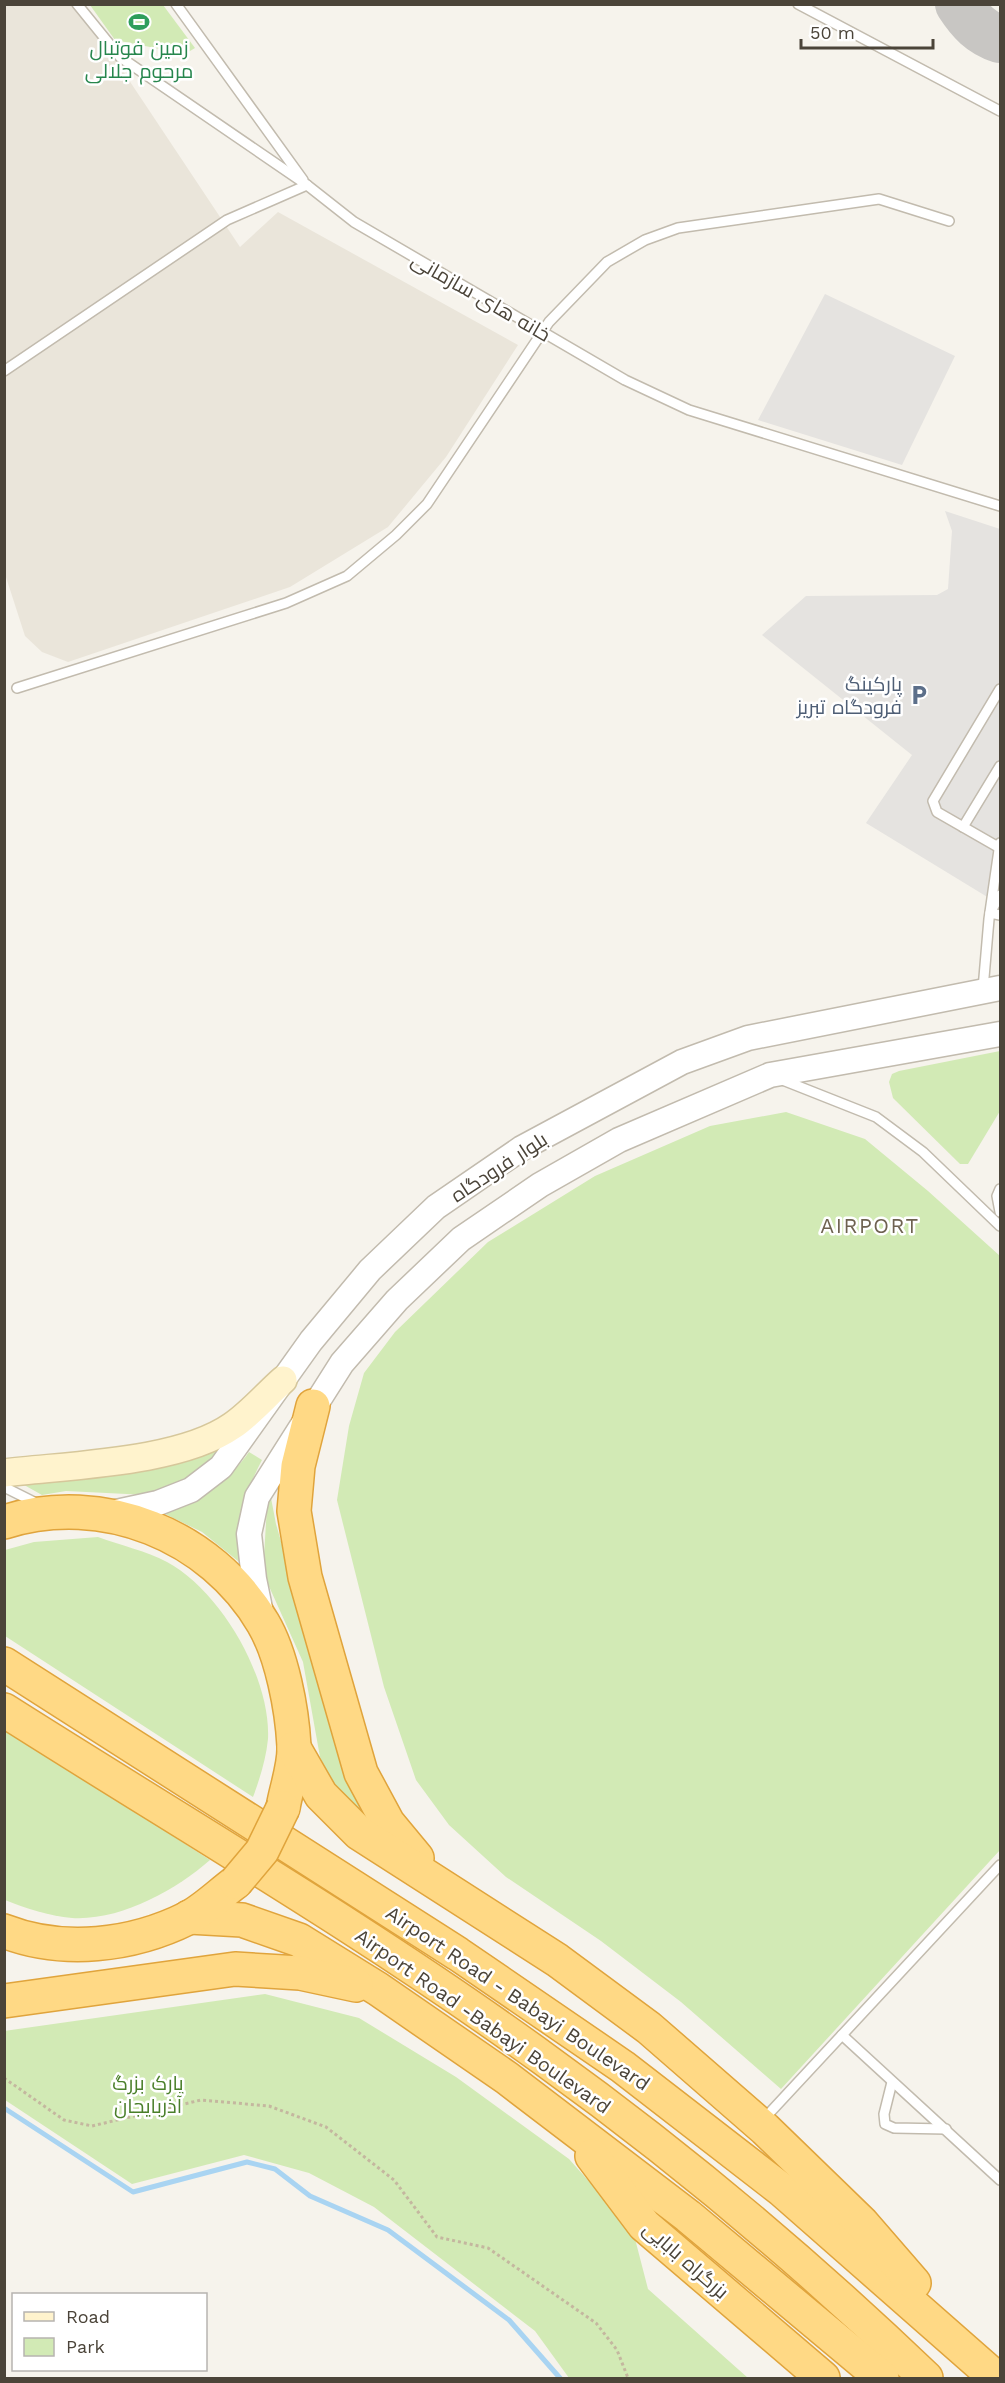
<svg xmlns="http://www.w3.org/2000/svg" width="1005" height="2383" viewBox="0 0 1005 2383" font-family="'Work Sans',Cairo,sans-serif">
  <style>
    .residential { fill: #eae5da }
    .green { fill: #d2eab5 }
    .parking { fill: #e5e3e0 }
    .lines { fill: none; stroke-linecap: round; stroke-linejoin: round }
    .stream { stroke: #a9d4f2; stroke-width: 5 }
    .taxiway { stroke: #c8c6c3; stroke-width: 48 }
    .service-casing { stroke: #c2bbae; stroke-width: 12 }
    .tertiary-casing { stroke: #c2bbae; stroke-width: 27 }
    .secondary-casing { stroke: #d6c79b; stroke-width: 30 }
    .trunk-casing { stroke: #e0a43c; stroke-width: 36 }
    .path { stroke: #c4b79f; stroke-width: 3; stroke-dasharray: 3 3; stroke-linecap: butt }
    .service { stroke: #fff; stroke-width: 9 }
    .tertiary { stroke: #fff; stroke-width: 24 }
    .secondary { stroke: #fff3cd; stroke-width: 27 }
    .trunk { stroke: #ffd985; stroke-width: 33 }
    .trunk-bridge-casing { stroke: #e0a43c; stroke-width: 36; stroke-linecap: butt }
    .trunk-bridge { stroke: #ffd985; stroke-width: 33 }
    .labels { text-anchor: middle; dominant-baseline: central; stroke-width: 5; stroke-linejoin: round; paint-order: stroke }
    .leisure-label { font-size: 20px; fill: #27864d; stroke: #fff }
    .street-label { font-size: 20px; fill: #4b4439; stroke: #fff }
    .service-label { font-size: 20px; fill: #4e5e75; stroke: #fff; text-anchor: end }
    .park-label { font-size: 20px; fill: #4a7f2a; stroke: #fff }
    .neighbourhood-label { font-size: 21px; letter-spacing: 1.5px; fill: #6e6250; stroke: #fff }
  </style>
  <rect width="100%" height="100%" fill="#f6f3ec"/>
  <polygon class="residential" points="4,5 79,5 240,247 278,212 518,345 446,457 388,527 290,587 68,662 42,652 25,636 5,574"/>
  <g class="green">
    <polygon points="90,5 163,5 195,48 185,54 115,40"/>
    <polygon points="1000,1051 1000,1111 968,1164 960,1164 893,1098 889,1082 892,1074 899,1071"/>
    <polygon points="786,1112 865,1139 928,1191 1000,1256 1000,1850 781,2089 681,2002 601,1941 506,1877 449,1825 416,1780 384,1687 337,1500 349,1426 364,1373 395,1332 488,1242 595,1176 710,1126"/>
    <path d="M221,1448l-13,15 -25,18 -36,14 -81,-4 -24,4 -25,-14c68,-6 141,-6 204,-33z"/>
    <path d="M249,1452l13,8c-19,37 -28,64 -19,105l-41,-33 -39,-19c35,-12 65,-31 86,-61z"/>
    <polygon points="277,1480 271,1498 276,1524 341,1751 373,1823 333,1784 320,1757 303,1662 263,1573 267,1506"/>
    <path d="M98,1537c22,8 48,14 69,25 54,29 104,116 101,177 -2,20 -8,39 -15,58l-248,-161v-86l29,-8z"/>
    <path d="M4,1727l206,133c-34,30 -90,61 -138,58 -23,-2 -47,-10 -67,-18z"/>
    <polygon points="265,1994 359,2018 456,2077 569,2159 633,2231 648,2289 748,2378 569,2378 535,2331 374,2207 309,2173 244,2155 132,2184 5,2100 4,2031"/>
  </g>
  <g class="parking">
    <polygon points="825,294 955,356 902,465 758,420"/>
    <polygon points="945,511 1000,529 1000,879 989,898 866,823 912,755 762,635 806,596 937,595 948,589 952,531"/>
  </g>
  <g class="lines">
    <polyline class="stream" points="4,2108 133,2192 247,2162 275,2169 310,2196 388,2230 509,2320 560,2378"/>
    <path class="taxiway" d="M959,4c11,17 22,29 41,35"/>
    <g class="service-casing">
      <g id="service">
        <polyline points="77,4 120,57 307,185"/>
        <polyline points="176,4 303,180"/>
        <polyline points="798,4 1000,111"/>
        <polyline points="4,371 227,220 307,185 354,222 625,380 689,410 1000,506"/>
        <polyline points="17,688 286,603 347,576 396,535 427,504 549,322 607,262 645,240 678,228 879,199 949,221"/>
        <polyline points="963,827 1000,766"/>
        <polyline points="998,847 937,812 933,801 1000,689"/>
        <polyline points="1000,895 990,913 1000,915"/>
        <polyline points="983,989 989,919 1000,843"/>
        <polyline points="780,1079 876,1117 923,1152 1000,1226"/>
        <polyline points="1000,1189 997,1196 1000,1212"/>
        <polyline points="4,1487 38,1504"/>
        <polyline points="842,2035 1000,2180"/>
        <polyline points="892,2082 884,2114 885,2124 894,2128 946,2129"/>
        <polyline points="763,2120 1000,1865"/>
      </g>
    </g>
    <g class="tertiary-casing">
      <g id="tertiary">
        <polyline points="107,1514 158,1503 191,1490 221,1467 311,1341 370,1270 436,1207 522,1148 682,1062 748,1038 1000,988"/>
        <polyline points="261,1613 254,1579 249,1534 257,1497 342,1363 397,1300 461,1239 540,1185 619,1140 770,1075 1000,1034"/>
      </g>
    </g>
    <g class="secondary-casing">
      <path id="secondary" d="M4,1473c65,-8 175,-10 228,-47 18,-12 34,-31 51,-46"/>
    </g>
    <g class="trunk-casing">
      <g id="trunk">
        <polyline points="313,1406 298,1466 294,1511 305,1577 361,1773 388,1823 417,1858"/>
        <path d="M4,1522c99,-31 207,13 259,101 19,32 29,86 31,123 1,20 -8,43 -11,62"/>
        <polyline points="4,1664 458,1954 623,2067 782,2190 996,2378"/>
        <path d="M4,1710c181,115 367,223 540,349 135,97 262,204 382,319"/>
        <polyline points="294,1748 321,1795 359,1833 557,1960 649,2028 765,2129 862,2223 914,2283"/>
        <polyline points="189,1917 242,1920 299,1940 378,1989 507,2078 688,2216 882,2378"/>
        <path d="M4,1931c59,23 128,15 184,-13 17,-9 33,-25 48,-36"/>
        <polyline points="4,2001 235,1969 300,1973 356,1985"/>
        <polyline points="592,2156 644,2225 823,2378"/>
      </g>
    </g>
    <polyline class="path" points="4,2078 64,2120 92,2126 201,2100 269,2106 326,2127 394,2180 437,2237 488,2248 596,2323 617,2350 628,2378"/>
    <use href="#service" class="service"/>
    <use href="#tertiary" class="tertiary"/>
    <use href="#secondary" class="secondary"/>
    <use href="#trunk" class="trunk"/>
    <g class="trunk-bridge-casing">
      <polyline id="trunk-bridge" points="236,1882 262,1851 283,1808"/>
    </g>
    <use href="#trunk-bridge" class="trunk-bridge"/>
  </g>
  <defs>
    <g id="stadium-bare" transform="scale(1.62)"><path d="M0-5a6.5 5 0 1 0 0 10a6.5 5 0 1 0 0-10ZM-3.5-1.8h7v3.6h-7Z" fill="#2e9e5b" stroke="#fff" stroke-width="2.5" paint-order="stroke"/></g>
    <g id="parking-bare" transform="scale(1.62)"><path d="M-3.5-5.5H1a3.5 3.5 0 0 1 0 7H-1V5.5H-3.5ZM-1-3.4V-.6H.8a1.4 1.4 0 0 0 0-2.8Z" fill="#5c6f8a" stroke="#fff" stroke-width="2.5" paint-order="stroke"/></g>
  </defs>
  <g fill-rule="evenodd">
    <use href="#stadium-bare" x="139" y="22"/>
    <use href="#parking-bare" x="919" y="695"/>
  </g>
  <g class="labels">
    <g class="leisure-label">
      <text x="139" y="48">زمین فوتبال<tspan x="139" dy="23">مرحوم جلالی</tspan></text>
    </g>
    <g class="street-label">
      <text transform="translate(481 297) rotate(30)">خانه های سازمانی</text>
      <text transform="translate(499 1167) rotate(-33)">بلوار فرودگاه</text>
      <text transform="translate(518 1998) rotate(34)">Airport Road - Babayi Boulevard</text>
      <text transform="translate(483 2021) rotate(35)">Airport Road -Babayi Boulevard</text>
      <text transform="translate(686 2260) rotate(41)">بزرگراه بابایی</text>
    </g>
    <g class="service-label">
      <text x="902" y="684">پارکینگ<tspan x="902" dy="23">فرودگاه تبریز</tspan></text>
    </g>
    <g class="park-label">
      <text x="148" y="2083">پارک بزرگ<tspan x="148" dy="23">آذربایجان</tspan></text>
    </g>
    <g class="neighbourhood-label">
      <text x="870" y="1225">AIRPORT</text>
    </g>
  </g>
  <rect width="1005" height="2383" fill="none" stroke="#4b4439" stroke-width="12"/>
  <rect x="12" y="2293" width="195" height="78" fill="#ffffff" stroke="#b7b4b0" stroke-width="1.5"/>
  <rect x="24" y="2312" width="30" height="9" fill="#fff3cd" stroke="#b7b4b0" stroke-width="1.5"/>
  <text x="66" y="2323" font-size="18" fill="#4b4439">Road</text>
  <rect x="24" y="2338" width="30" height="18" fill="#d2eab5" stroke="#b7b4b0" stroke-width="1.5"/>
  <text x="66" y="2353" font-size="18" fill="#4b4439">Park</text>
  <path d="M801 39v9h132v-9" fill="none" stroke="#4b4439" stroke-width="3"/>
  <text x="810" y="39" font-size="18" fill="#4b4439" stroke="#ffffff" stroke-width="4.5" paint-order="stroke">50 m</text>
</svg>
